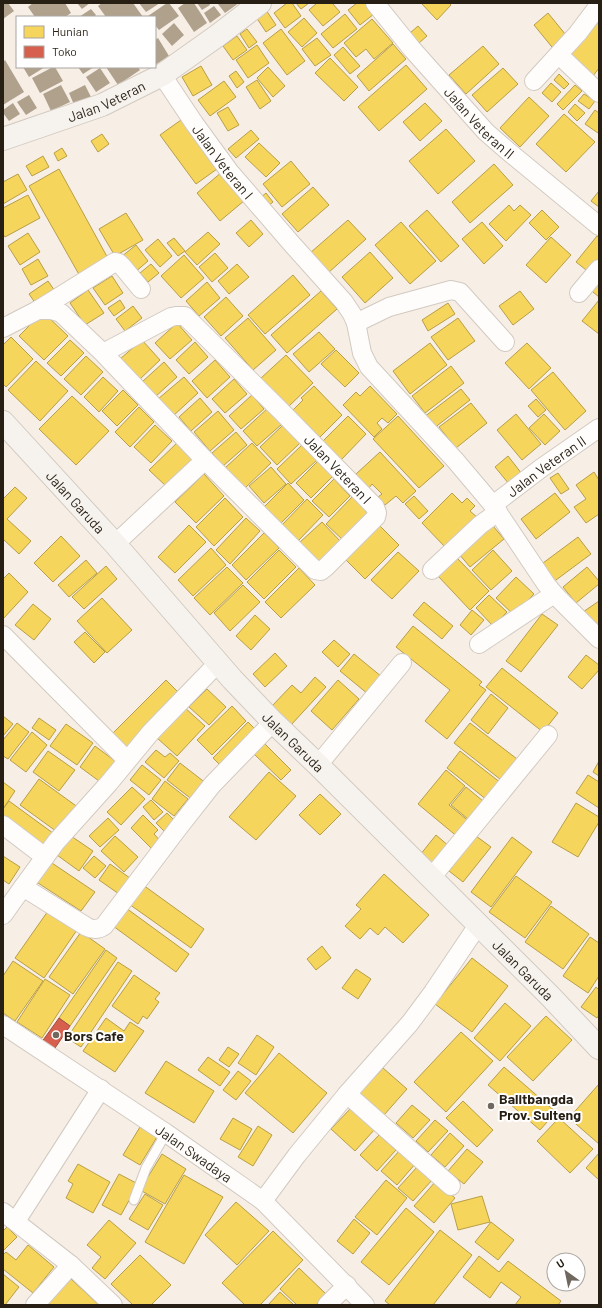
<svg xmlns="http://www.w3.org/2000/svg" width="602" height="1308" viewBox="0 0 602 1308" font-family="Barlow,sans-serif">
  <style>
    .homes { fill: #f6d55c; stroke: #b89e46 }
    .shops { fill: #d6604d; stroke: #a24c3c }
    .building { fill: #b0a18d }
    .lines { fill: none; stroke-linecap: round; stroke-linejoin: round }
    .lane-casing { stroke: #d2cac1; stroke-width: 11 }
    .street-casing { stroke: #d2cac1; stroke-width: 20 }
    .secondary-casing { stroke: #d2cac1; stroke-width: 24 }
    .lane { stroke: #fefdfb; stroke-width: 9 }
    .street { stroke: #fefdfb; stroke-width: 18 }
    .secondary { stroke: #f6f3ee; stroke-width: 22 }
    .poi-dot { fill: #70685e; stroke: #fff; stroke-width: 1.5 }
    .labels { text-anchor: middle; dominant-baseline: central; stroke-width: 4; stroke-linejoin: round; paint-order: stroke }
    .street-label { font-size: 14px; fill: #271f14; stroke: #fff }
    .poi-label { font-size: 14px; font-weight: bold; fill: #271f14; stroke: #fff; text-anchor: start }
  </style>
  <rect width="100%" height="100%" fill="#f7efe6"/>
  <g class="homes">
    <polygon points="287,3 292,3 301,16 285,28 274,13"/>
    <polygon points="296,3 309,3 301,9"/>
    <polygon points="317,3 332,3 340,12 323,26 309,10"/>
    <polygon points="357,3 366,3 374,14 360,25 348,10"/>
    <polygon points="421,3 449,3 451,5 437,20"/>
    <polygon points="266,10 276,25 266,32 256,17"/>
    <polygon points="548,13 570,40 556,52 534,25"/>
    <polygon points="599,13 599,68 593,76 566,54"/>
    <polygon points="345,14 357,29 333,48 321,34"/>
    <polygon points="304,18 317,33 302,47 288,32"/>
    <polygon points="372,19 393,43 374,59 366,49 356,57 344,43"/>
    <polygon points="418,26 427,36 419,43 410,33"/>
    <polygon points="247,29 257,42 249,48 240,34"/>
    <polygon points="281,29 305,61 287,75 263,43"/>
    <polygon points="237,36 247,50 233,60 223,46"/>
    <polygon points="317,38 331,55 315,66 302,49"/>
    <polygon points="393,44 406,59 369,91 357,76"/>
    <polygon points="257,45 269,63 248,78 236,60"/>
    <polygon points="483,46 499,64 466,94 449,75"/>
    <polygon points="343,47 360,66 350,74 334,55"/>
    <polygon points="330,58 358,87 344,101 315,73"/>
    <polygon points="406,65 427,89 379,131 358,107"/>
    <polygon points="201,66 212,85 193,96 182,77"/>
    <polygon points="268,67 285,86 273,97 257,78"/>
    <polygon points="503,68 518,84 487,112 472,95"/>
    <polygon points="236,71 244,82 237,88 229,76"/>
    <polygon points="559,74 569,84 564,89 554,80"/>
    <polygon points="257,80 271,101 260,109 246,87"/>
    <polygon points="224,81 236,97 210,116 198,100"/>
    <polygon points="551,83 561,92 552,102 542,93"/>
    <polygon points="575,85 582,91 563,110 557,104"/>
    <polygon points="584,94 595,101 589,109 578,101"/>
    <polygon points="529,97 549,116 520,147 500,128"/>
    <polygon points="425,103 442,121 420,141 403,122"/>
    <polygon points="575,104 585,113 577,121 568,112"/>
    <polygon points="228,107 239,125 228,131 217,113"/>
    <polygon points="595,110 599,113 599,131 598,133 585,124"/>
    <polygon points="564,114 595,142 566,172 536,144"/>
    <polygon points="181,120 217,169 196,184 160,135"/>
    <polygon points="446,129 475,161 438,194 409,161"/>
    <polygon points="251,130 259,139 236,158 228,149"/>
    <polygon points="102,134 109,144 98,152 91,141"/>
    <polygon points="259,143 280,163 266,177 245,157"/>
    <polygon points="62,148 67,156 58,161 54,153"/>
    <polygon points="43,156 49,167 32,176 26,166"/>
    <polygon points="291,161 310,184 282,207 263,184"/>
    <polygon points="494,164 513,185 470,223 452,202"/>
    <polygon points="59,169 110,262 81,278 29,186"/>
    <polygon points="222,172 245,200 220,221 197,193"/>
    <polygon points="18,174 27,190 3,204 3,182"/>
    <polygon points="313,187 329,205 298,232 282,214"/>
    <polygon points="599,191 599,207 591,201"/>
    <polygon points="266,193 273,202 267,207 260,198"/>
    <polygon points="28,195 40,218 5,237 3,234 3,208"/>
    <polygon points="509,205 514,211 520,205 531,215 506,241 489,224"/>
    <polygon points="427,210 459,246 441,262 409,226"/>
    <polygon points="542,210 559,227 546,240 529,223"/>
    <polygon points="126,213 143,240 115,256 99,229"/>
    <polygon points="251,220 263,234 249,247 236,233"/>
    <polygon points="348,220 366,239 328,273 310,253"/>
    <polygon points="401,222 436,261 410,284 375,245"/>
    <polygon points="482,222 503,246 484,264 462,239"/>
    <polygon points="208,232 220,244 197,265 185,252"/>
    <polygon points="28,233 40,252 20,265 8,246"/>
    <polygon points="597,236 599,237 599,262 590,273 576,262"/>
    <polygon points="551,237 571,255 546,283 526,265"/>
    <polygon points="174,238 185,251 178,256 167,243"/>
    <polygon points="158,239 172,256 160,267 145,250"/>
    <polygon points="136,245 148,261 134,273 121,257"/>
    <polygon points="370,252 393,278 365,303 342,277"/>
    <polygon points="215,253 228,268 212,282 199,267"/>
    <polygon points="184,255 204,278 181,298 161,276"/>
    <polygon points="38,259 48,276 31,285 22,269"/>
    <polygon points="151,264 159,273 148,282 140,273"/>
    <polygon points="237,264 249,277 229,294 218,281"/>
    <polygon points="599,273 599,297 587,287"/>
    <polygon points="293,275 310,295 265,334 248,315"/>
    <polygon points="112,276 123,293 105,305 93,288"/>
    <polygon points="48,281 57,294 38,307 29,294"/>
    <polygon points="207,282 220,298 199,316 186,301"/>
    <polygon points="88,290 104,313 85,325 70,303"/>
    <polygon points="321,291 337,309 287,353 271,335"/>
    <polygon points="520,291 534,309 513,325 499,306"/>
    <polygon points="226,297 243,316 221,336 204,317"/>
    <polygon points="120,300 125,308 114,316 108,308"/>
    <polygon points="599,300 599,334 582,321"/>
    <polygon points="448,303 455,314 428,331 422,320"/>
    <polygon points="133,306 142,318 125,331 116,319"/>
    <polygon points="43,312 68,336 44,360 19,336"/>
    <polygon points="248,318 276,350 253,370 225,338"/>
    <polygon points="458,318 475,341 448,360 431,337"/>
    <polygon points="177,323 192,340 170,359 155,343"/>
    <polygon points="319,332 335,349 309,372 293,354"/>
    <polygon points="11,337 33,359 6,387 3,384 3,345"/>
    <polygon points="70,340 84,353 61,376 47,363"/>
    <polygon points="142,340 160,360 139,380 120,359"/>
    <polygon points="195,342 208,357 189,374 176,360"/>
    <polygon points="430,343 447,365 410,394 393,371"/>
    <polygon points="527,343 551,368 529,389 505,363"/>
    <polygon points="336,350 359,373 345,387 321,364"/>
    <polygon points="286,355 313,383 288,407 260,379"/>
    <polygon points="86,356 103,372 81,395 64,379"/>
    <polygon points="215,360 230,377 207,398 192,381"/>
    <polygon points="36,361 68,391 40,421 8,390"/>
    <polygon points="164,362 177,377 155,397 142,382"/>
    <polygon points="451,366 464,383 425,413 412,396"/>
    <polygon points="553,372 586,411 565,430 531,390"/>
    <polygon points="103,377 118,391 99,412 84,397"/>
    <polygon points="184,377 198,393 173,416 158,399"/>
    <polygon points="234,379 247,394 225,413 212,399"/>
    <polygon points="314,386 342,415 320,437 293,410 303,400 301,398"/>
    <polygon points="370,386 397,414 388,423 382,418 377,423 382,429 374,437 343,405 356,392 360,396"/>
    <polygon points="461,389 470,400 433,429 424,417"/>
    <polygon points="123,390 138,405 117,426 102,411"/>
    <polygon points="252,395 264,409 241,429 229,416"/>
    <polygon points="72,396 109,431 76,465 39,429"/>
    <polygon points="200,398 212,412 191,431 179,417"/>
    <polygon points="536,399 546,410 538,417 528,406"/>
    <polygon points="471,403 487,423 456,448 439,427"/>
    <polygon points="139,407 154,422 130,447 115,432"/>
    <polygon points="268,408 282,424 257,446 243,431"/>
    <polygon points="218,411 234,430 210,451 194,432"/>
    <polygon points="516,414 541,444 522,460 497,430"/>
    <polygon points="544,414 560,431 545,445 529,428"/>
    <polygon points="348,416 366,434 340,461 321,443"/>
    <polygon points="398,416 444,466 419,488 373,439"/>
    <polygon points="155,425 172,441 151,463 134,447"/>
    <polygon points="283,425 300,443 277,465 260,447"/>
    <polygon points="236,432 247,445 223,466 212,453"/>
    <polygon points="179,441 196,458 167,487 149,470"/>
    <polygon points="252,443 271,463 244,489 225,468"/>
    <polygon points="303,444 318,459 291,484 277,469"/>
    <polygon points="380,452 416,491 403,503 396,496 385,505 378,497 382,494 372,484 369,488 356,474"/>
    <polygon points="508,456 522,474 509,484 495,467"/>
    <polygon points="318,461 333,476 311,498 296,483"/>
    <polygon points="271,467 286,484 264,503 249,486"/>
    <polygon points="594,472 599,480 599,514 586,523 574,507 586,499 576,485"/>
    <polygon points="558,473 569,489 561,494 550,478"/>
    <polygon points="204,474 224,496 196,523 175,502"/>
    <polygon points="334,479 350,496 329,517 312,501"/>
    <polygon points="288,483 304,500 278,526 262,509"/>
    <polygon points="15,487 27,498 7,519 31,541 19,554 3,539 3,499"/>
    <polygon points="452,493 462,503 467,498 475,506 470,511 478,518 447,549 422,523"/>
    <polygon points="555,493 570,512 536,539 521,519"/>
    <polygon points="353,496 371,513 344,541 326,524"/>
    <polygon points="414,496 428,511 419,519 405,504"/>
    <polygon points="225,498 243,517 214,546 196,527"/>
    <polygon points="307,499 323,515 297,542 281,526"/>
    <polygon points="246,518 260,531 230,564 216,550"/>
    <polygon points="322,522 342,543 319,564 299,543"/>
    <polygon points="376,522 399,545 365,579 342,556"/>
    <polygon points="189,525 206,542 175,573 158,557"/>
    <polygon points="493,526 504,539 470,567 459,554"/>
    <polygon points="264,533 279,548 246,580 232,565"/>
    <polygon points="61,536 80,556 53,582 34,563"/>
    <polygon points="578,537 591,554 552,583 539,566"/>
    <polygon points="211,548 226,565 193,596 178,580"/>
    <polygon points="279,550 296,567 264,599 247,582"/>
    <polygon points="493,550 512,571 491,590 472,570"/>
    <polygon points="398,552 419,571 392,599 371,580"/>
    <polygon points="457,558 489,591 470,610 438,576"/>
    <polygon points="86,560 97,573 69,597 58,585"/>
    <polygon points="106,566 117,579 84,609 72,597"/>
    <polygon points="227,567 243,583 210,615 194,598"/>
    <polygon points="587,567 599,581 599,584 576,603 563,587"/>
    <polygon points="299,568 315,585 281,618 265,602"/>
    <polygon points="9,573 28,592 3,619 3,579"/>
    <polygon points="516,577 534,594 514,615 496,598"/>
    <polygon points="243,585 260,602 230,631 214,613"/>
    <polygon points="489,595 507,612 493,626 476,608"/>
    <polygon points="102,598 132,630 107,653 77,621"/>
    <polygon points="599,601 599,635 583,612"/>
    <polygon points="424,602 453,626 442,639 413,615"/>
    <polygon points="33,604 51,619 34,640 15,625"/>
    <polygon points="472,610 484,620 471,635 460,625"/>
    <polygon points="542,614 558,625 521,672 506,661"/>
    <polygon points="255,615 270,629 251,650 236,636"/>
    <polygon points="413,626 482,682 479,685 486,690 447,739 425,721 450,690 396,647"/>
    <polygon points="85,632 105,652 94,663 74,642"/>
    <polygon points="334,640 350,654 338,667 322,652"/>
    <polygon points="275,653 287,666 265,687 253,674"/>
    <polygon points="354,654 382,677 368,694 340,671"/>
    <polygon points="586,655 599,665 599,670 582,689 568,677"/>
    <polygon points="502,668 558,713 543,732 486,687"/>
    <polygon points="315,677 326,687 291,725 271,707 292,685 301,693"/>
    <polygon points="166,680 183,697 128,752 111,735"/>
    <polygon points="338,680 359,699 332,730 311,711"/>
    <polygon points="207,689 226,707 209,725 189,707"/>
    <polygon points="491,694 508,708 488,734 471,720"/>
    <polygon points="232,706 246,721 212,755 197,740"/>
    <polygon points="184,707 205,726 177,756 156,737"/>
    <polygon points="3,716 13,724 3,736"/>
    <polygon points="39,718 56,730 49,740 32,728"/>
    <polygon points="248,722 259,733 224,769 213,758"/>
    <polygon points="17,723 29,732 8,759 3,756 3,740"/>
    <polygon points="470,723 521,762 505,783 454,743"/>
    <polygon points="66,724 93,743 77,765 50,746"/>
    <polygon points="32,732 47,745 26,772 10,760"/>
    <polygon points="263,742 291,770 281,780 253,753"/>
    <polygon points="95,746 115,761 99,781 80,767"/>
    <polygon points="156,750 165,757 170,753 179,761 164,778 145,762"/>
    <polygon points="48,751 75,770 59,791 33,772"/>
    <polygon points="460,751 501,783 487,800 447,768"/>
    <polygon points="599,761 599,776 593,772"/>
    <polygon points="180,763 207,784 194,801 167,780"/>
    <polygon points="142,765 161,780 149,795 130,780"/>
    <polygon points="446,770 465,786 449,805 471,823 459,838 418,804"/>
    <polygon points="269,772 296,796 256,840 229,817"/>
    <polygon points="588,775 599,782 599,808 576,793"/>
    <polygon points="39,779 79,808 60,834 20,805"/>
    <polygon points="165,781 188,799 174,816 152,799"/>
    <polygon points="3,782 15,791 3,809"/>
    <polygon points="132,787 145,799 121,825 107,812"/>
    <polygon points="466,787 483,801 468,819 451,805"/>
    <polygon points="320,794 341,814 320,835 299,815"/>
    <polygon points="151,800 163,812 154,820 143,807"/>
    <polygon points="9,801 57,836 46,851 3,819 3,809"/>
    <polygon points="576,803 599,817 599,822 578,857 552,842"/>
    <polygon points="167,813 176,822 166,833 156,823"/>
    <polygon points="143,815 158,830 154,834 163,844 155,852 131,828"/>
    <polygon points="108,818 119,830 100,847 89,836"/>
    <polygon points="436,835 450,847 434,866 420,855"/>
    <polygon points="71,836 93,851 79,871 57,855"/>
    <polygon points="115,836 138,857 124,872 101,851"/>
    <polygon points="476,836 491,847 463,882 449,871"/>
    <polygon points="512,837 532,852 491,907 471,892"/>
    <polygon points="3,856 20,867 9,884 3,880"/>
    <polygon points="94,856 106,866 95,878 83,868"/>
    <polygon points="49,861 95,892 81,911 35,881"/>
    <polygon points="110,864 130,878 119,894 99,880"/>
    <polygon points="384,874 429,915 403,943 385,927 378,935 370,928 360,939 345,926 361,909 356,905"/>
    <polygon points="516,876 552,902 525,938 489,912"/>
    <polygon points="143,885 204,929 191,948 129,904"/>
    <polygon points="551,906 589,934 563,969 525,942"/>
    <polygon points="126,908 189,954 176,972 113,926"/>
    <polygon points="48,911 77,930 44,978 15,958"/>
    <polygon points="81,932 105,949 73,994 49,977"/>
    <polygon points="590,937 599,943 599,976 588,993 563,976"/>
    <polygon points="322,946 331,958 316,970 307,959"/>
    <polygon points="106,950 117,958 70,1026 59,1018"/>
    <polygon points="472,958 508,986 472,1032 435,1004"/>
    <polygon points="13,961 43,981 15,1021 3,1013 3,976"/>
    <polygon points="118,962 132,971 81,1047 67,1038"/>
    <polygon points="356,969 371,979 358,999 342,988"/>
    <polygon points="134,975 160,993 155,999 159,1002 147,1019 143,1016 138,1024 112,1006"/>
    <polygon points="45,979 70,995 42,1038 17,1022"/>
    <polygon points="596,987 599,990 599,1015 597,1018 581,1007"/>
    <polygon points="505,1003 531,1026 500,1061 474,1038"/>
    <polygon points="546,1016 572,1040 533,1081 507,1057"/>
    <polygon points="106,1018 124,1031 130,1022 144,1031 115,1072 83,1051"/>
    <polygon points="461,1032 493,1061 446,1112 414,1082"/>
    <polygon points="257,1035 274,1047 256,1075 238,1063"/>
    <polygon points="228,1047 239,1054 229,1067 219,1060"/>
    <polygon points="279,1053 327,1093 293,1133 245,1093"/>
    <polygon points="208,1057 230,1072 220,1086 198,1070"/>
    <polygon points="166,1061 214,1091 194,1123 145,1093"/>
    <polygon points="504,1067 556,1112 540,1130 488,1085"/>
    <polygon points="383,1068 407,1089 384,1115 360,1093"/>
    <polygon points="238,1071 251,1081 236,1100 223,1090"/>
    <polygon points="599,1084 599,1144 569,1118"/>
    <polygon points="463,1101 493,1130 477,1147 446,1118"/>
    <polygon points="412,1105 430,1120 413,1138 396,1123"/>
    <polygon points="352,1107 376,1128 355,1151 331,1129"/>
    <polygon points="233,1118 252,1129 240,1150 220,1139"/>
    <polygon points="559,1118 593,1149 570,1173 537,1141"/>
    <polygon points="435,1120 448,1131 428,1152 416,1141"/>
    <polygon points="258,1126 272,1135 253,1166 238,1157"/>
    <polygon points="140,1127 157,1137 140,1165 123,1155"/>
    <polygon points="450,1133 464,1146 445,1167 431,1155"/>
    <polygon points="379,1135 396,1150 377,1171 360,1155"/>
    <polygon points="401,1149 416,1163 397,1185 381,1171"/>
    <polygon points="467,1149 483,1162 464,1184 448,1171"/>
    <polygon points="599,1153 599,1180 586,1168"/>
    <polygon points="162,1154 186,1169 165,1204 140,1190"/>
    <polygon points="78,1164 110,1182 93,1213 66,1198 73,1184 68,1181"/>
    <polygon points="418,1166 433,1179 413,1201 398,1188"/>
    <polygon points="119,1174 138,1184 121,1215 102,1205"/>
    <polygon points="184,1175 223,1197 184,1264 145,1242"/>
    <polygon points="386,1180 407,1198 377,1235 355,1217"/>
    <polygon points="436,1181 455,1198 434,1223 414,1206"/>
    <polygon points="145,1194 163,1205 148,1230 129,1219"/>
    <polygon points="482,1196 490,1222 458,1230 451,1204"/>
    <polygon points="236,1202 269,1231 237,1265 205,1235"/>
    <polygon points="406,1208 434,1232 389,1285 361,1262"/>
    <polygon points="354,1219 370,1233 353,1254 337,1241"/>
    <polygon points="109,1220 136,1243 105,1279 92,1268 101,1257 87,1245"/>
    <polygon points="491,1222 514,1240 498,1260 475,1242"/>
    <polygon points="7,1227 17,1237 3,1251 3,1231"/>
    <polygon points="440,1230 472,1255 433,1305 390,1305 385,1301"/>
    <polygon points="273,1231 303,1260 260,1305 245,1305 222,1283"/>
    <polygon points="28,1245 54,1267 33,1293 3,1269 3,1255 6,1252 16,1260"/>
    <polygon points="140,1255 171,1285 151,1305 133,1305 111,1284"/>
    <polygon points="479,1256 499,1272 508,1261 561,1301 558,1305 515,1305 521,1297 501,1282 490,1298 463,1277"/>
    <polygon points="299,1268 326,1294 316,1305 297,1305 280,1289"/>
    <polygon points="3,1274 19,1287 5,1305 3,1305"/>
    <polygon points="71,1279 98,1304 98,1305 46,1305"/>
    <polygon points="280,1292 294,1305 268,1305"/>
  </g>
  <polygon class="shops" points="59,1018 70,1026 53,1051 41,1043"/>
  <g class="building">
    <polygon points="3,3 8,3 14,11 3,19"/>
    <polygon points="33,3 65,3 71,13 65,17 35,17 28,7"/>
    <polygon points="77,3 90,3 82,9"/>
    <polygon points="102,3 133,3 143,17 106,17 98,6"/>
    <polygon points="139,3 160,3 146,12"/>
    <polygon points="167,3 169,3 179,16 159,30 155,25 155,17 149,17 148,16"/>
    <polygon points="185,3 194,3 207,23 194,32 178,8"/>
    <polygon points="197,3 209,3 210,5 202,10"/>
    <polygon points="220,3 239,3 225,13 218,4"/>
    <polygon points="214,6 221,15 210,23 204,13"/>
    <polygon points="91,9 96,15 94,17 79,17"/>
    <polygon points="174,23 184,35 172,46 162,34"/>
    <polygon points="158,38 169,56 155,65 155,40"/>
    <polygon points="5,60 24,92 3,105 3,62"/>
    <polygon points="23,67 45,67 29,77"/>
    <polygon points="53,67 55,67 63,81 40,93 32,78"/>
    <polygon points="78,67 94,67 83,74"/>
    <polygon points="106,67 138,67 140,70 118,85"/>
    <polygon points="100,68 110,83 96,92 86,77"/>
    <polygon points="61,85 70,102 51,111 43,94"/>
    <polygon points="85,85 92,99 75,107 69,93"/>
    <polygon points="29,95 37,108 26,115 17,102"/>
    <polygon points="13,103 20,114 9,121 3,113 3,110"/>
  </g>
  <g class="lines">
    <g class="lane-casing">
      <polyline id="lane" points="134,1200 146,1168 166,1133"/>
    </g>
    <g class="street-casing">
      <g id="street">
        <path id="s1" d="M375,3l37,46 74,83 23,20 90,74"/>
        <polyline points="559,55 599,93"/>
        <path id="s2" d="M162,75l32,48 35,48 62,72 53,59 8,12 4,9 6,30 7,14 86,93 38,45 53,79 8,10 45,45"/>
        <polyline points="534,81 578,33 599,5"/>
        <polyline points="579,293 599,269"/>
        <polyline points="38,310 115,262 119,263 122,266 141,289"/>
        <polyline points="356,323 389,307 451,290 460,292 505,342"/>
        <polyline points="3,328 38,310 51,310 61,313 103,353 205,460 315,570 321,571 326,567 376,517 377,513 375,507 281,411 185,316 176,316 171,317 103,353"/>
        <path id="s3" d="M493,505l47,-36 59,-41"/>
        <polyline points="115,544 205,460"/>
        <polyline points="432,570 480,525 498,512"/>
        <polyline points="3,635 127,760"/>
        <polyline points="479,644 554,594"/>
        <polyline points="318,765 402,663"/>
        <polyline points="3,825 45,857"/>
        <polyline points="431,878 548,735"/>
        <path d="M23,887l64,40c6,3 11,3 17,-1l75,-99 33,-42 61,-63"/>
        <polyline points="3,915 23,887 56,842 109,783 151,732 218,663"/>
        <path id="s4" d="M3,1025l163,108 97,68 102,104"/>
        <polyline points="347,1094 451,1186"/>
        <polyline points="263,1201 297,1155 347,1094 410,1023 433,992 478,925"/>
        <polyline points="3,1212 71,1265 113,1305"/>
        <polyline points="16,1221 101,1089"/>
        <polyline points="35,1305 71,1265"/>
        <polyline points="327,1305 347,1285"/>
      </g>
    </g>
    <g class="secondary-casing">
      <g id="secondary">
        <path id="s5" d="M3,139l99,-34 60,-30 55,-39 43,-33"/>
        <path id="s6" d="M3,422l112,122 117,135 41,43 45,43 232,231 49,52"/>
      </g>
    </g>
    <use href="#lane" class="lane"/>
    <use href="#street" class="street"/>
    <use href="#secondary" class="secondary"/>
  </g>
  <g class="poi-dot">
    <circle cx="56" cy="1035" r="4"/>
    <circle cx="491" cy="1106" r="4"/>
  </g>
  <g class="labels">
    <g class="street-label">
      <text stroke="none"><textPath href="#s5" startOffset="110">Jalan Veteran</textPath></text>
      <text stroke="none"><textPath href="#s1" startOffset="159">Jalan Veteran II</textPath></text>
      <text stroke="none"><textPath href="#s2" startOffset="106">Jalan Veteran I</textPath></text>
      <text stroke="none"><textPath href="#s3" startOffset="66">Jalan Veteran II</textPath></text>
      <text transform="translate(338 469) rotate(46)">Jalan Veteran I</text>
      <text stroke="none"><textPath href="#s6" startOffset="108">Jalan Garuda</textPath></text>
      <text stroke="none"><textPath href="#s6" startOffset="432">Jalan Garuda</textPath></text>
      <text stroke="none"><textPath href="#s6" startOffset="756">Jalan Garuda</textPath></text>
      <text stroke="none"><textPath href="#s4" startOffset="230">Jalan Swadaya</textPath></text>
    </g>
    <g class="poi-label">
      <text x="64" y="1035">Bors Cafe</text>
      <text x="499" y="1098">Balitbangda<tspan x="499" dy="16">Prov. Sulteng</tspan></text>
    </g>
  </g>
  <rect width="602" height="1308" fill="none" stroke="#271f14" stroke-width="8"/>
  <rect x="16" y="16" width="140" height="52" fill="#ffffff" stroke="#a9a5a1"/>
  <rect x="24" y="26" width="20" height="12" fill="#f6d55c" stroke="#a9a5a1"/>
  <text x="52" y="36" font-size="12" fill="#271f14">Hunian</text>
  <rect x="24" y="46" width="20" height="12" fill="#d6604d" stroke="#a9a5a1"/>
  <text x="52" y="56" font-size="12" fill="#271f14">Toko</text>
  <g transform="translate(566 1272) rotate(327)"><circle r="19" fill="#ffffff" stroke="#a9a5a1"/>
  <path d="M0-3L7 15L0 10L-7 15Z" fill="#70685e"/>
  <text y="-6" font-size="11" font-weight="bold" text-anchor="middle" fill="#271f14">U</text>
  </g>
</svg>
